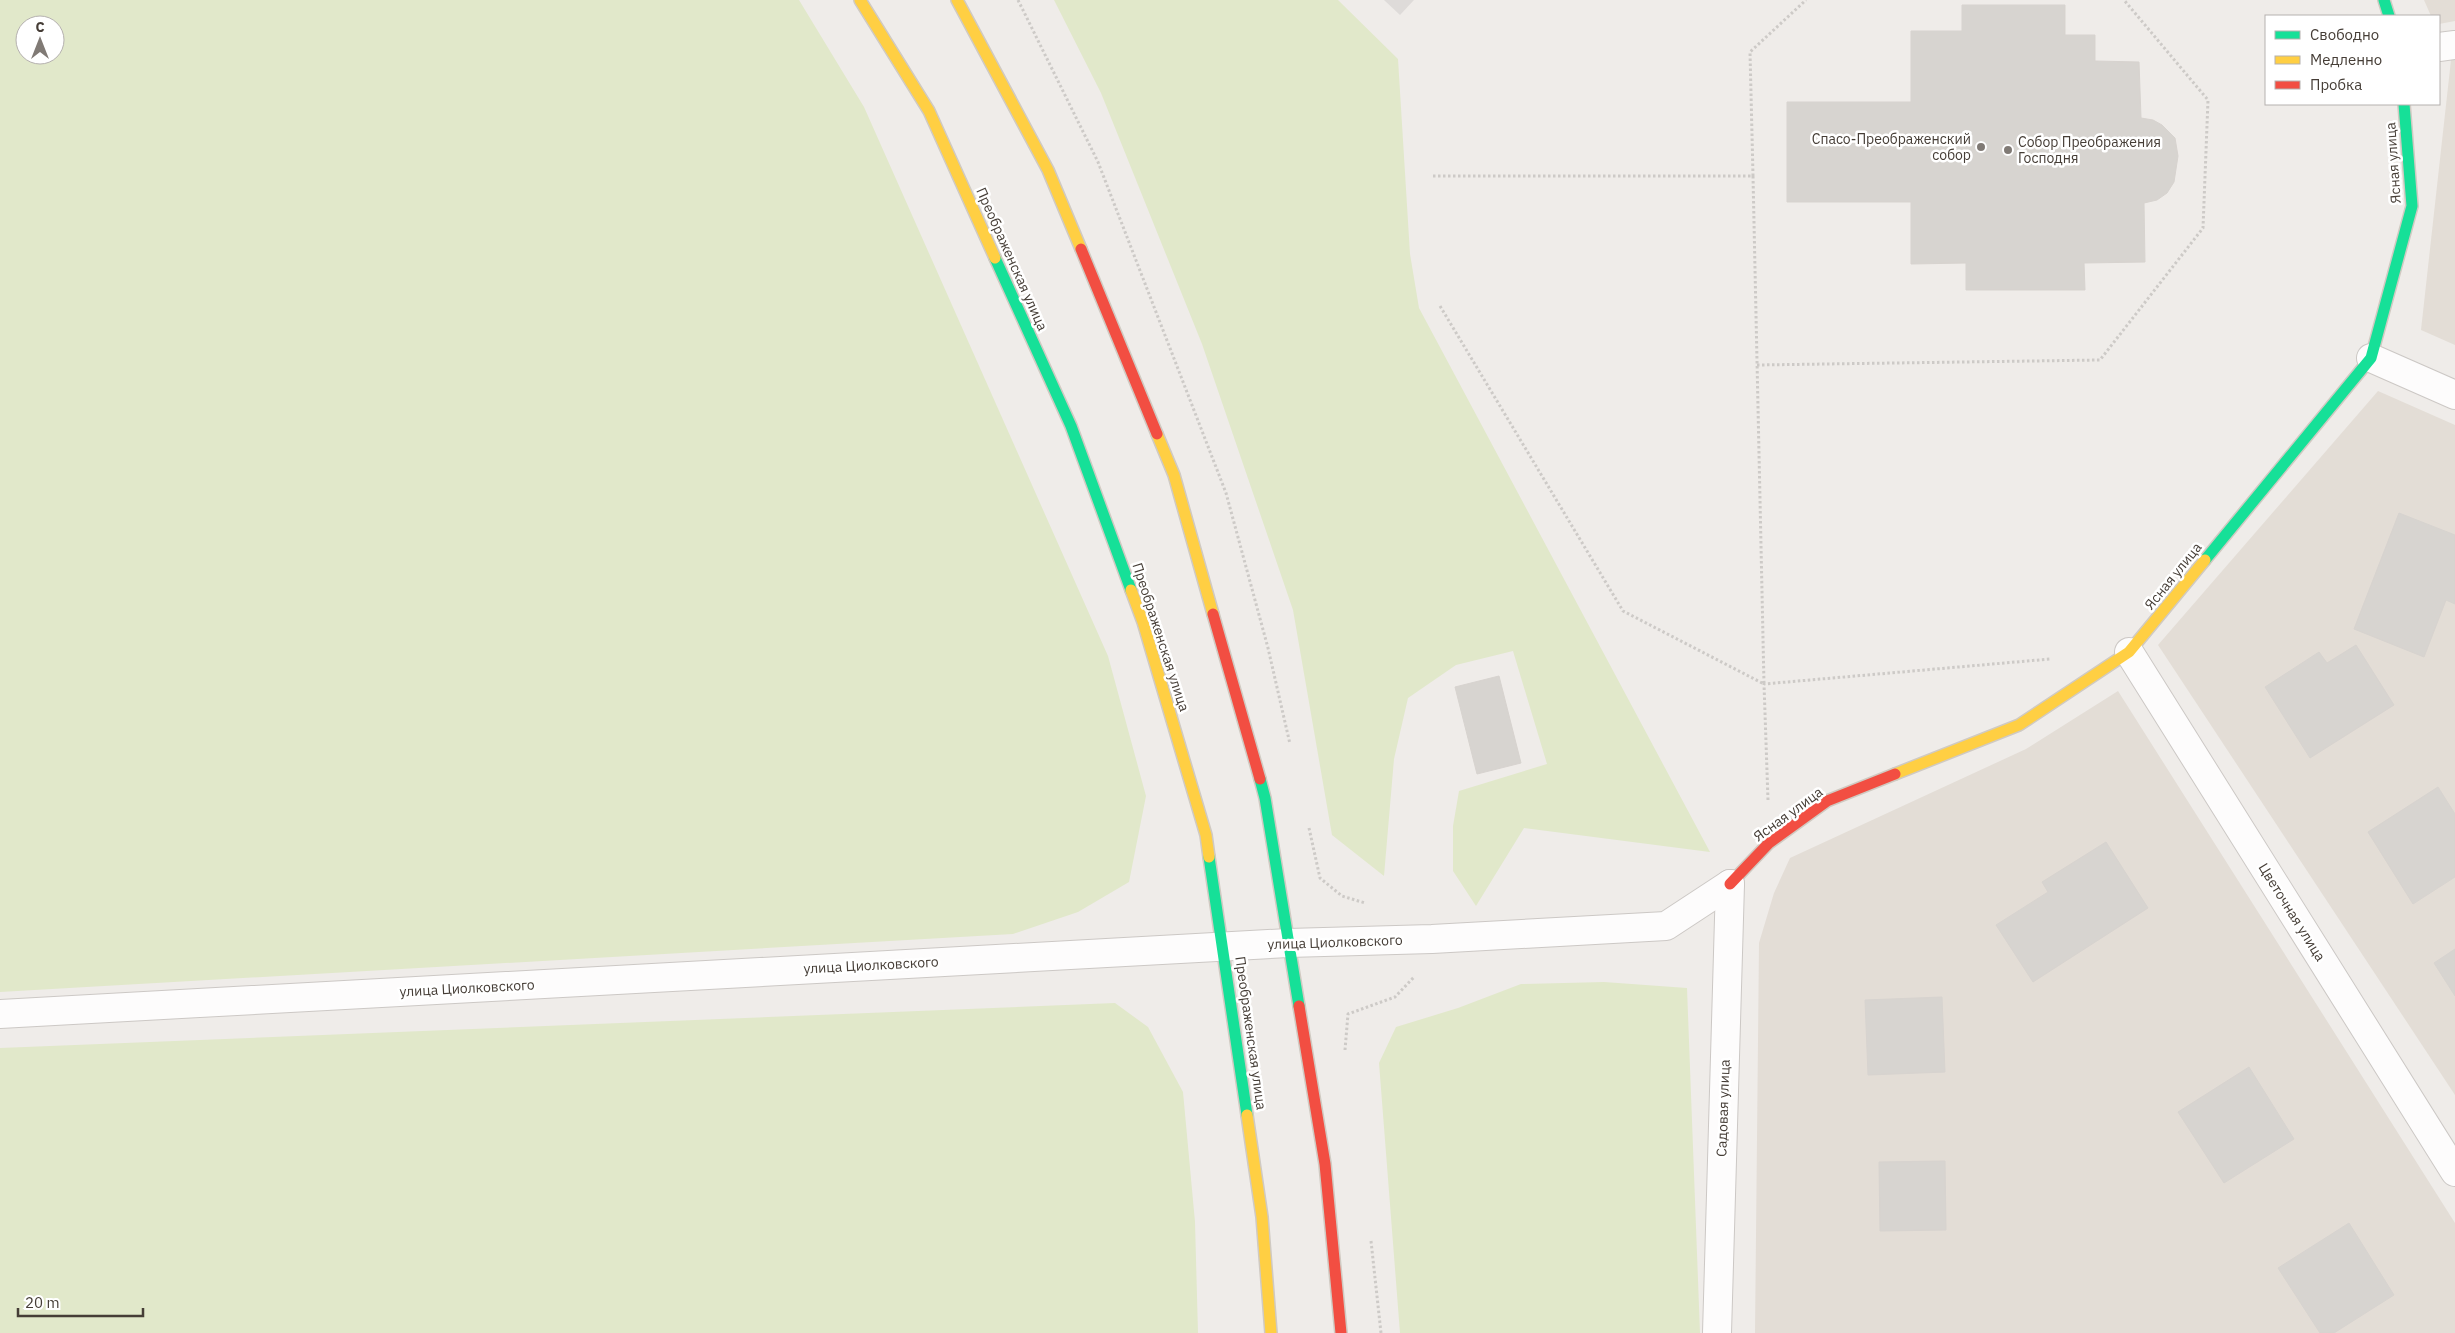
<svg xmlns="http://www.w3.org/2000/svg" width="2455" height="1333" viewBox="0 0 2455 1333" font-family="'IBM Plex Sans',sans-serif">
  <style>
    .residential { fill: #e3ddd6 }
    .green { fill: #e1e8ca; fill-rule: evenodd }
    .parking { fill: #dedbd9 }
    .building { fill: #d7d4d0; stroke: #d7d3cf }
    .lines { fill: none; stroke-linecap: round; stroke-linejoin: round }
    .street-casing { stroke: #ccc8c5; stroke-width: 30 }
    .fast-casing { stroke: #d0cac2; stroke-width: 14 }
    .slow-casing { stroke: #d0cac2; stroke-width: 14 }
    .jam-casing { stroke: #d0cac2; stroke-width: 14 }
    .path { stroke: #cdcac7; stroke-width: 3; stroke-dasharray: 2.5 2.5; stroke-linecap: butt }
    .street { stroke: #fdfcfc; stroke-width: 28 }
    .fast { stroke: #16e098; stroke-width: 11 }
    .slow { stroke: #ffcf43; stroke-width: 11 }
    .jam { stroke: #f24e42; stroke-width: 11 }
    .poi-dot { fill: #807a75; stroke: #fff; stroke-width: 2 }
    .labels { text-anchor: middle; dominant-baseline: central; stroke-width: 5; stroke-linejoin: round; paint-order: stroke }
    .poi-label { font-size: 14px; fill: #453d36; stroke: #fff; text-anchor: end }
    .street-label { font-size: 14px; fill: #453d36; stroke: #fff }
  </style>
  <rect width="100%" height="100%" fill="#efece9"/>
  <g class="residential">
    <polygon points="2424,0 2455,0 2455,21 2439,24 2439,16 2431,16"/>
    <polygon points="2455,59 2455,345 2421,330 2451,60"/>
    <polygon points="2378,391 2455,425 2455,1095 2158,645"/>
    <polygon points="2118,691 2455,1223 2455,1333 1755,1333 1759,943 1774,893 1790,858 2026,749"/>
  </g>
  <g class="green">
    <path d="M0,0h799l65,107 244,549 38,140 -17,86 -51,30 -65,22 -1013,58zM25,25h30v30h-30z"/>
    <polygon points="1054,0 1338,0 1398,59 1410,254 1419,308 1710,852 1524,828 1476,906 1453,871 1453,826 1459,791 1547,764 1513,651 1456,665 1408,698 1394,759 1384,876 1332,835 1293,610 1202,344 1101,93"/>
    <polygon points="1604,982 1687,988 1700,1333 1400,1333 1379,1063 1396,1027 1458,1008 1521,984"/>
    <polygon points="1115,1003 1148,1027 1183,1092 1195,1222 1198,1333 0,1333 0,1048"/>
  </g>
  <polygon class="parking" points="1384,0 1414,0 1400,15"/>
  <g class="building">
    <polygon points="1962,5 2065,5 2065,35 2095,35 2095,61 2139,62 2141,118 2153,120 2162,125 2175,138 2178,156 2174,182 2167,193 2157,200 2144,203 2145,262 2084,263 2085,290 1966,290 1966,263 1911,264 1911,202 1787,202 1787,102 1911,102 1911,31 1962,31"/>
    <polygon points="2399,513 2455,535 2455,604 2446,600 2424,657 2354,629"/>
    <polygon points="2356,645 2394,705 2310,758 2265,687 2319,652 2327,663"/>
    <polygon points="1499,676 1521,763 1477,774 1455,687"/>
    <polygon points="2438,787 2455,814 2455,877 2413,904 2368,832"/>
    <polygon points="2106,842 2148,908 2033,982 1996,925 2048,892 2042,882"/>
    <polygon points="2455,949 2455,996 2434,963"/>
    <polygon points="1942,997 1945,1072 1868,1075 1865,1000"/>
    <polygon points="2249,1067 2294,1139 2224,1183 2178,1112"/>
    <polygon points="1945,1161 1946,1230 1880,1231 1879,1162"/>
    <polygon points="2349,1223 2394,1295 2334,1333 2320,1333 2278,1268"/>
  </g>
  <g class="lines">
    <g class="street-casing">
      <g id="street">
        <polyline points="2439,47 2455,45"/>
        <polyline points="2371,358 2455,395"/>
        <polyline points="2129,652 2455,1172"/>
        <polyline points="0,1014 1288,943 1432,939 1666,926 1730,884"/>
        <polyline points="1717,1333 1730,884"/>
      </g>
    </g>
    <g class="fast-casing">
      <g id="fast">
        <polyline points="2384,0 2389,16"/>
        <polyline points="995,258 1071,426 1131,590"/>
        <polyline points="2205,560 2371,358 2412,206 2404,104"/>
        <polyline points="1260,779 1265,798 1299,1006"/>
        <polyline points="1209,857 1247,1115"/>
      </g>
    </g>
    <g class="slow-casing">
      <g id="slow">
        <polyline points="860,0 929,111 995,258"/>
        <polyline points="957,0 1048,170 1081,249"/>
        <polyline points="1157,434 1174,475 1213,614"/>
        <polyline points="1131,590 1143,622 1206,835 1209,857"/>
        <polyline points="1895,774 2019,725 2129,652 2205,560"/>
        <polyline points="1247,1115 1262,1217 1271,1333"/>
      </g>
    </g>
    <g class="jam-casing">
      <g id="jam">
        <polyline points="1081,249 1157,434"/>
        <polyline points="1213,614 1260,779"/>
        <polyline points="1730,884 1769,843 1827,801 1895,774"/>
        <polyline points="1299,1006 1325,1164 1341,1333"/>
      </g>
    </g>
    <g class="path">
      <polyline points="1018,0 1098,162 1226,493 1268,648 1290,744"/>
      <polyline points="1433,176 1753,176 1764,684 1623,611 1440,306"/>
      <polyline points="1753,176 1750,52 1806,0"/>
      <polyline points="1757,365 2100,360 2203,228 2208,100 2124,0"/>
      <polyline points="1768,800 1764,684 2050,659"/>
      <polyline points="1309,828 1320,878 1342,896 1365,903"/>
      <polyline points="1345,1050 1348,1014 1395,997 1414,977"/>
      <polyline points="1371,1241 1381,1333"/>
    </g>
    <use href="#street" class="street"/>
    <use href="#fast" class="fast"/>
    <use href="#slow" class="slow"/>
    <use href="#jam" class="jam"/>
  </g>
  <g class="poi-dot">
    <circle cx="1981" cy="147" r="5"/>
    <circle cx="2008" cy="150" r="5"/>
  </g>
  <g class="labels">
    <g class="poi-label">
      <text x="1971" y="139">Спасо-Преображенский<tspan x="1971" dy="16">собор</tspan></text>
      <text x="2018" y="142" text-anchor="start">Собор Преображения<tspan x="2018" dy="16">Господня</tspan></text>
    </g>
    <g class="street-label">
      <text transform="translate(2393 163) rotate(-94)">Ясная улица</text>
      <text transform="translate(1012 259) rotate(66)">Преображенская улица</text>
      <text transform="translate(2173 576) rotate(-51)">Ясная улица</text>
      <text transform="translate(1161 637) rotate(72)">Преображенская улица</text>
      <text transform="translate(1788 814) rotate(-36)">Ясная улица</text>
      <text transform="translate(2292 912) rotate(58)">Цветочная улица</text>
      <text transform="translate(1335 942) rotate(-2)">улица Циолковского</text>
      <text transform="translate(871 965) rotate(-3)">улица Циолковского</text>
      <text transform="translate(467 988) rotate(-3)">улица Циолковского</text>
      <text transform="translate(1251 1033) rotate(82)">Преображенская улица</text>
      <text transform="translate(1723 1108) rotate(-88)">Садовая улица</text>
    </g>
  </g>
  <rect x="2265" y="15" width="175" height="90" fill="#ffffff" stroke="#b5b1af"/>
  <rect x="2275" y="31" width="25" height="8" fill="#16e098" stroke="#b5b1af"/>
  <text x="2310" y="40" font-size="15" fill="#453d36">Свободно</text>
  <rect x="2275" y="56" width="25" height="8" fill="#ffcf43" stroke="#b5b1af"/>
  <text x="2310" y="65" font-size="15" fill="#453d36">Медленно</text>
  <rect x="2275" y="81" width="25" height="8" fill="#f24e42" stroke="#b5b1af"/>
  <text x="2310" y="90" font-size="15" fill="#453d36">Пробка</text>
  <g transform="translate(40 40)"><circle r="24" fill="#ffffff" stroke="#b5b1af"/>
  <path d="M0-4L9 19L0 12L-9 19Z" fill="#807a75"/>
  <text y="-8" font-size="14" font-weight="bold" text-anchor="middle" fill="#453d36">С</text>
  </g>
  <path d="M18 1308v8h125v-8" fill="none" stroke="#453d36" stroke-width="2.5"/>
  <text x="25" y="1308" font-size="15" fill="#453d36" stroke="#ffffff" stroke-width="4" paint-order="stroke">20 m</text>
</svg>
